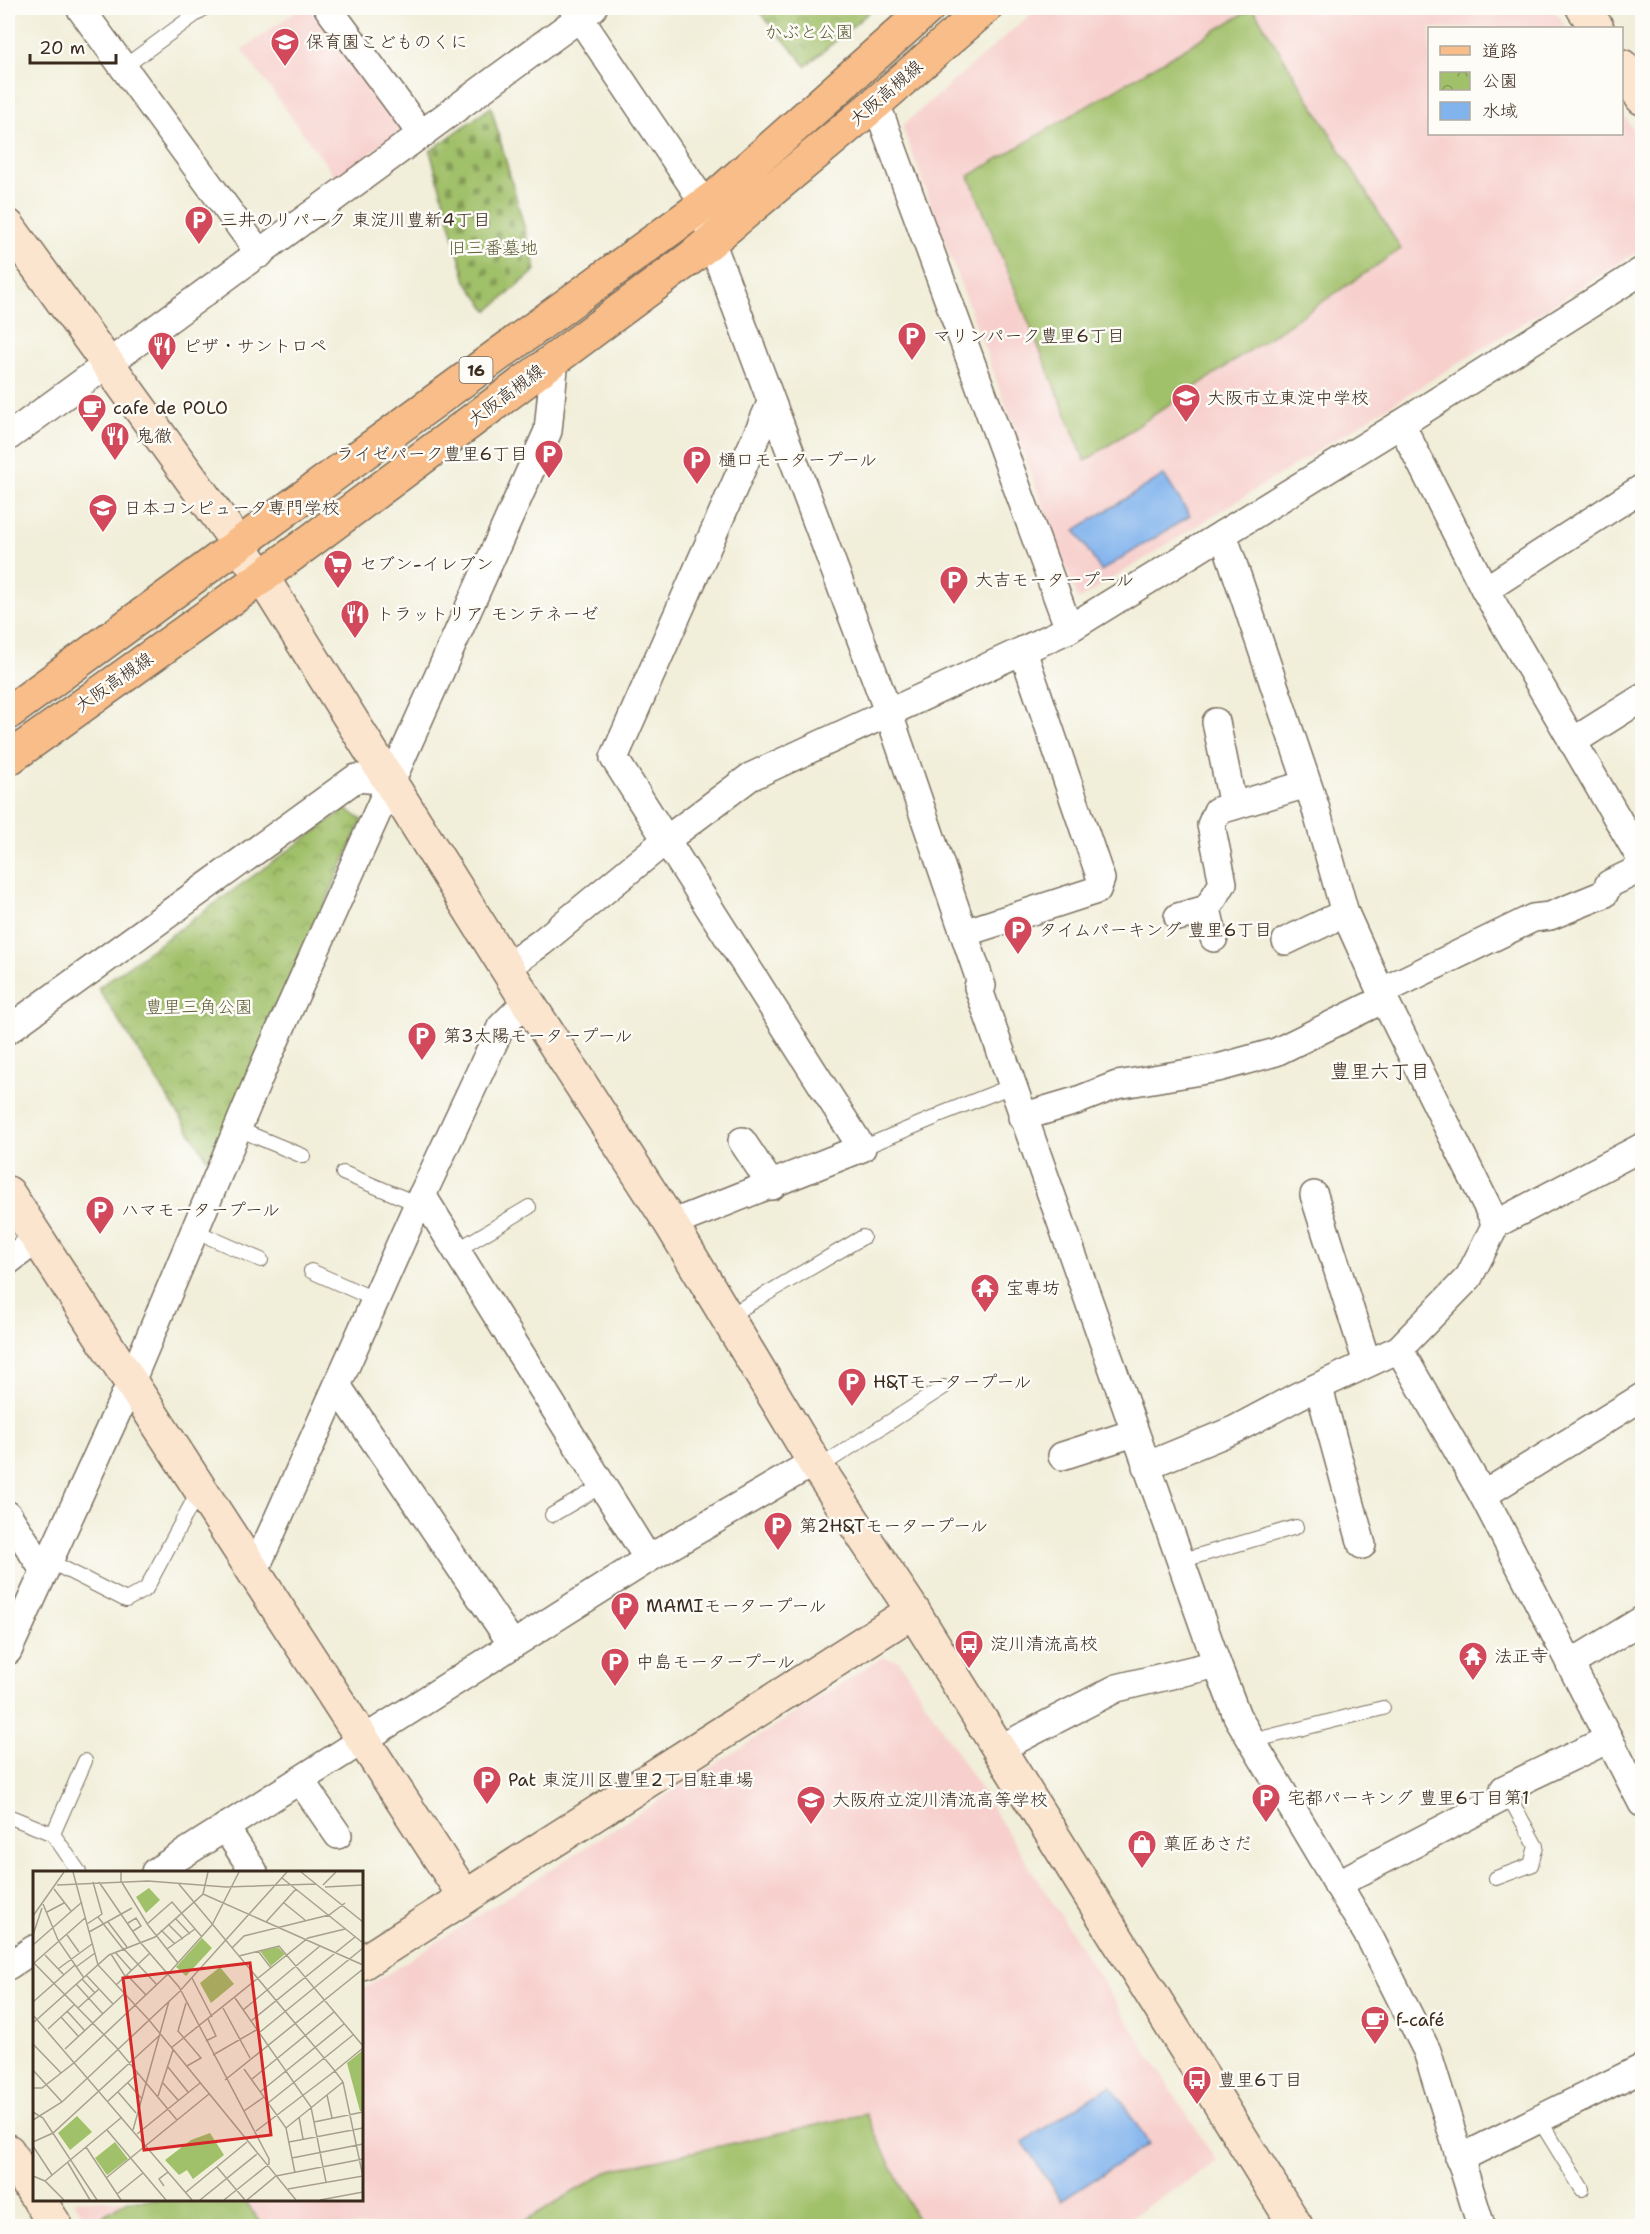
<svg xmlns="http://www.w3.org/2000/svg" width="1650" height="2234" viewBox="0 0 1650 2234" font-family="'Shantell Sans','Klee One',sans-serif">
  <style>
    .built { fill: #f7d0cd }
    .green { fill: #a0c069; stroke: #6e7544; stroke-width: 1.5 }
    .cemetery { fill: url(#cemetery-stones); stroke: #6e7544; stroke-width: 1.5 }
    .park { fill: url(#park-crowns); stroke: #6e7544; stroke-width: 1.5 }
    .water { fill: #81b3ed; stroke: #5e6e86; stroke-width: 1.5 }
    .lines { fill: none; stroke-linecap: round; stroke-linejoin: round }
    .lane-casing { stroke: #7b6f5f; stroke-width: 16 }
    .street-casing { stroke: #7b6f5f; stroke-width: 30 }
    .secondary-casing { stroke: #7b6f5f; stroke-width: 36 }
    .primary-casing { stroke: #7b6f5f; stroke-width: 36 }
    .lane { stroke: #fff; stroke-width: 14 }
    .street { stroke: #fff; stroke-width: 27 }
    .secondary { stroke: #fce5cf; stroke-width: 33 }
    .primary { stroke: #f8bd88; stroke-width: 33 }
    .labels { text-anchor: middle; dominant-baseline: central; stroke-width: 5; stroke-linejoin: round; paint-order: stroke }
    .shield { fill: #fdfcf7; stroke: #75695f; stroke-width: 1.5 }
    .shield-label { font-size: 16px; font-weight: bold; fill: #3b2a1e }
    .park-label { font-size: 18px; fill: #5e5e38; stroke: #fdfcf7 }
    .poi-label { font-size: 18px; fill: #3b2a1e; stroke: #fdfcf7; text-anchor: start }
    .street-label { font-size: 18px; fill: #3b2a1e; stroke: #fdfcf7 }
    .neighbourhood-label { font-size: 20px; fill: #3b2a1e; stroke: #fdfcf7 }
    .inset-road { fill: none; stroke: #a8a08e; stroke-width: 1.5 }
    .view { fill: #d62828; fill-opacity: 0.15; stroke: #d62828; stroke-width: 3 }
    .inset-edge { fill: none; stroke: #3b2a1e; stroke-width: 3 }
  </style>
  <defs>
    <pattern id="cemetery-stones" width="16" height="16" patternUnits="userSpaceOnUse" patternTransform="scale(1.5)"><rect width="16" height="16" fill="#a0c069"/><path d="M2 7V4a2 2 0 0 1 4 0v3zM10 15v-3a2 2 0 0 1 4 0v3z" fill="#849c56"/></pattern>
    <pattern id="park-crowns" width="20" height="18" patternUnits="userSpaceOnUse" patternTransform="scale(1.5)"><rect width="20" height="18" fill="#a0c069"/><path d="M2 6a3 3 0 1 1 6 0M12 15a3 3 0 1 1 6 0" fill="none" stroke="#849c56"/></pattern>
  </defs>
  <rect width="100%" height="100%" fill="#fdfcf7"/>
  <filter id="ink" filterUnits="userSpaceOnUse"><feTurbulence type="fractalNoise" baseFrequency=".0167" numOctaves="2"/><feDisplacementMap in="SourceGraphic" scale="12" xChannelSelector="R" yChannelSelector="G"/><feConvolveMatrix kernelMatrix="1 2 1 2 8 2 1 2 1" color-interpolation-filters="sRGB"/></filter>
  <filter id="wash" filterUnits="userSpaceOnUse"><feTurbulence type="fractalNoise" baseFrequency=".008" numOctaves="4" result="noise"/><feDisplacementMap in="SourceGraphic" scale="24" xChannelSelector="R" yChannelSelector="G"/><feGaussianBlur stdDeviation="1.35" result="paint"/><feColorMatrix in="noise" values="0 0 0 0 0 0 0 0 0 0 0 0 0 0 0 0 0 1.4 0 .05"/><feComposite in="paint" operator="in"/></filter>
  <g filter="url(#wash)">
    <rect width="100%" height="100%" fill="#f1eed9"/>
    <g class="built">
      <polygon points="300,8 312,8 402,130 336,178 242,50"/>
      <polygon points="1038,8 1554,8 1567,28 1430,28 1430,134 1622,134 1622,112 1642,145 1642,249 1078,600 902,126"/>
      <polygon points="883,1657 899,1661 1217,2162 1117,2226 90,2226 73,2200 362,2200 362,1990"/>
    </g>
    <g class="green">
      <polygon points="1253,8 1401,249 1085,461 969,176"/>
      <polygon points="866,2114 920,2226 516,2226 610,2170"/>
      <polygon points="128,2200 245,2200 262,2226 111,2226 104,2215"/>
    </g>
    <polygon class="cemetery" points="491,107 536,270 488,311 466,281 430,151"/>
    <g class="park">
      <polygon points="756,8 874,8 806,66"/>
      <polygon points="346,809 362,820 211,1165 98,988"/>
    </g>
    <g class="water">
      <polygon points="1164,475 1190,516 1101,571 1075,530"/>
      <polygon points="1111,2085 1149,2144 1061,2201 1023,2142"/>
    </g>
  </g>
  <g filter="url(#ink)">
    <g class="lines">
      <g class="lane-casing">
        <g id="lane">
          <polyline points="124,67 204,8"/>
          <polyline points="941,1114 1012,1086"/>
          <polyline points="238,1129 303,1156"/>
          <polyline points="862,1148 934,1118"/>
          <polyline points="343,1173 418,1204"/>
          <polyline points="195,1231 261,1260"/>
          <polyline points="457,1250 529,1207"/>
          <polyline points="311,1271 376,1300"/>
          <polyline points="727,1317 863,1237"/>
          <polyline points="818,1468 944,1387"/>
          <polyline points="552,1515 603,1485"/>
          <polyline points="47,1560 126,1600 146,1589 199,1490"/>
          <polyline points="1180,1561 1296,1527"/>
          <polyline points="1252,1741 1383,1708"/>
          <polyline points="8,1816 53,1834 79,1872"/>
          <polyline points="53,1834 85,1761"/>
          <polyline points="1496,1878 1531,1865 1536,1846 1508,1795"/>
          <polyline points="1539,2119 1582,2189"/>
        </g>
      </g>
      <g class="street-casing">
        <g id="street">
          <polyline points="80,8 260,254"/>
          <polyline points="328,8 422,135"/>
          <polyline points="573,8 704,203 711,241 889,714 982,986 978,987 1217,1664 1237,1716 1371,1940 1427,2051 1481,2226"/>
          <polyline points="876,103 1069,629"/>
          <polyline points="1401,424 1485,590 1642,861"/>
          <polyline points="8,437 593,8"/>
          <polyline points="1223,534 1315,806 1345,913 1384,999 1496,1224"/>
          <polyline points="1485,590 1642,488"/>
          <polyline points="1216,722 1233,806"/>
          <polyline points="1572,742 1642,698"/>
          <polyline points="1207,909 1223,883 1211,825 1217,811 1307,784"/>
          <polyline points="1178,917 1207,909 1214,938"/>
          <polyline points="964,933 1097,890 1101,879 1023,651"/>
          <polyline points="1286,941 1345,913"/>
          <polyline points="507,967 542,942 666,840 750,777 1069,629 1401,424 1642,271"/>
          <polyline points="8,1030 356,778 392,781"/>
          <polyline points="1022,1117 1076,1101 1117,1085 1218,1068 1276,1052 1384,999 1389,988 1533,918 1550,916 1604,894 1609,884 1642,868"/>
          <polyline points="742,1141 772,1186"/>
          <polyline points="422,1195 648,1559"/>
          <polyline points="1314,1195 1367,1363"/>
          <polyline points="671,1224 862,1148 614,758 771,403"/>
          <polyline points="8,1261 37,1239"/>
          <polyline points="1399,1349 1483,1495 1642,1803"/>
          <polyline points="338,1387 512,1644"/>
          <polyline points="1319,1388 1362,1545"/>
          <polyline points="1062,1456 1134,1433"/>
          <polyline points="1146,1466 1236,1429 1298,1396 1399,1349 1469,1277 1496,1224 1642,1147"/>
          <polyline points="1483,1495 1642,1397"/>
          <polyline points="8,1515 43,1569"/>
          <polyline points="255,1570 418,1204 501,1027 527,1001"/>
          <polyline points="8,1651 130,1384 266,1061 548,431 555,358"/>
          <polyline points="1570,1664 1642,1620"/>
          <polyline points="999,1749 1117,1688 1217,1664"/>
          <polyline points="300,1780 338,1835"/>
          <polyline points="225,1827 254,1872"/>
          <polyline points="155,1872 648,1559 814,1462"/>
          <polyline points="1337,1884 1508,1795 1504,1789 1609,1739"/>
          <polyline points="8,1966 34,1949"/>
          <polyline points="1459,2159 1642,2068"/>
        </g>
      </g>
      <g class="secondary-casing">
        <g id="secondary">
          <polyline points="1583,8 1597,28"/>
          <polyline points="1622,66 1642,98"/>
          <polyline points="8,226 262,577 527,1001 671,1224 814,1462 913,1611 1296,2226"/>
          <polyline points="8,1193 465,1897"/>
          <polyline points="362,1963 913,1611"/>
          <polyline points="8,2151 34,2193"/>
          <polyline points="39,2200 56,2226"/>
        </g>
      </g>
      <g class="primary-casing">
        <g id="primary">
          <polyline points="8,713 721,192 928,8"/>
          <polyline points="8,759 262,577 692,257 876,103 985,8"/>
        </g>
      </g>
      <use href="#lane" class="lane"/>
      <use href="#street" class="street"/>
      <use href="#secondary" class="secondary"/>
      <use href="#primary" class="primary"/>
    </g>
  </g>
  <defs>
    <g id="school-pin" transform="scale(1.5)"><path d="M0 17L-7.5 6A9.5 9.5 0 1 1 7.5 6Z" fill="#d1495b" stroke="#fdfcf7"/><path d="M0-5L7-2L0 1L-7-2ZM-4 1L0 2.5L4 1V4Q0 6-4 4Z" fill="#fff"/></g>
    <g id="parking-pin" transform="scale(1.5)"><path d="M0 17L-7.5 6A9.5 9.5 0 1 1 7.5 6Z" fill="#d1495b" stroke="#fdfcf7"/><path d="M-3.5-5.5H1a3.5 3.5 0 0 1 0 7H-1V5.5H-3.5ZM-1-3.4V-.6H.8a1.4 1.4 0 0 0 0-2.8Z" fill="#fff"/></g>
    <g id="restaurant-pin" transform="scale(1.5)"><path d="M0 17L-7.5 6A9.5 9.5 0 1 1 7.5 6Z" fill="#d1495b" stroke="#fdfcf7"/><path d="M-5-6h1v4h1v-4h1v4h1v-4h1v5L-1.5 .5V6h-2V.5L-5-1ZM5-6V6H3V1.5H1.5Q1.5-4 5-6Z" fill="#fff"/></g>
    <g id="cafe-pin" transform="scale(1.5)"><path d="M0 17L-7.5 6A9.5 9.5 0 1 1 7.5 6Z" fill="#d1495b" stroke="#fdfcf7"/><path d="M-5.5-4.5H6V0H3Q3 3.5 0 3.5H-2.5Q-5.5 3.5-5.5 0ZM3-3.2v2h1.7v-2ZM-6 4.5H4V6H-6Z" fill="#fff"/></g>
    <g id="university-pin" transform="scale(1.5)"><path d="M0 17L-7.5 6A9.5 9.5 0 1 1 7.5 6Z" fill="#d1495b" stroke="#fdfcf7"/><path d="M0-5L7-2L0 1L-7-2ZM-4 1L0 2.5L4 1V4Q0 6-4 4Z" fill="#fff"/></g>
    <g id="supermarket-pin" transform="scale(1.5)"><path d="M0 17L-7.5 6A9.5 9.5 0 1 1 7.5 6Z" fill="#d1495b" stroke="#fdfcf7"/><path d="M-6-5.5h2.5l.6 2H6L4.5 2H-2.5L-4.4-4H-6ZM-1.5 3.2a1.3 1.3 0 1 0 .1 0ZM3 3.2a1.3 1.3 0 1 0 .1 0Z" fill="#fff"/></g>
    <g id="temple-pin" transform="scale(1.5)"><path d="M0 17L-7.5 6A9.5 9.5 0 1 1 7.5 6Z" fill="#d1495b" stroke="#fdfcf7"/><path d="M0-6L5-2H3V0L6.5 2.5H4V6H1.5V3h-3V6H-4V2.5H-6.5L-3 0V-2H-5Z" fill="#fff"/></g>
    <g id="bus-pin" transform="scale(1.5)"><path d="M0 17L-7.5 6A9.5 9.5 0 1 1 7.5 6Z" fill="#d1495b" stroke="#fdfcf7"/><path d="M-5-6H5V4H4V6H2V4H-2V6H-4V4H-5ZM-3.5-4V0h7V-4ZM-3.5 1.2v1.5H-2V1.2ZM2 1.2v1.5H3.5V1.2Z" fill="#fff"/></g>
    <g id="shop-pin" transform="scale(1.5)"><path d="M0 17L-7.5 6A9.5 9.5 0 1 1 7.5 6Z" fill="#d1495b" stroke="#fdfcf7"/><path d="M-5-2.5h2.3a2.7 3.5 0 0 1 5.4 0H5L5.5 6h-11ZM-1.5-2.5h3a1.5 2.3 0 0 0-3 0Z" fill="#fff"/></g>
  </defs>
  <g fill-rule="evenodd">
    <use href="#school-pin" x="285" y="42"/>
    <use href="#parking-pin" x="199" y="220"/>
    <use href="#parking-pin" x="912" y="336"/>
    <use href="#restaurant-pin" x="162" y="346"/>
    <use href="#school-pin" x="1186" y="398"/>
    <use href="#cafe-pin" x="92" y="408"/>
    <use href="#restaurant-pin" x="115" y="436"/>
    <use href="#parking-pin" x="549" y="454"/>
    <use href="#parking-pin" x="697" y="460"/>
    <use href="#university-pin" x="103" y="508"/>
    <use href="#supermarket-pin" x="338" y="564"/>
    <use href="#parking-pin" x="954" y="580"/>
    <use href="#restaurant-pin" x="355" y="614"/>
    <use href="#parking-pin" x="1018" y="930"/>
    <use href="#parking-pin" x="422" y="1036"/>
    <use href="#parking-pin" x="100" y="1210"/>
    <use href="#temple-pin" x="985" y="1288"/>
    <use href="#parking-pin" x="852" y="1382"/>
    <use href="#parking-pin" x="778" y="1526"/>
    <use href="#parking-pin" x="625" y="1606"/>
    <use href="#bus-pin" x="969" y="1644"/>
    <use href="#temple-pin" x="1473" y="1656"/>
    <use href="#parking-pin" x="615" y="1662"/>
    <use href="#parking-pin" x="487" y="1780"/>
    <use href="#parking-pin" x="1266" y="1798"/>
    <use href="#school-pin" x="811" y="1800"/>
    <use href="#shop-pin" x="1142" y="1844"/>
    <use href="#cafe-pin" x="1375" y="2020"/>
    <use href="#bus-pin" x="1197" y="2080"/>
  </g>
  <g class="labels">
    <rect class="shield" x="459.5" y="357" width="33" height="26" rx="4.5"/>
    <g class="shield-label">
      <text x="476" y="370">16</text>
    </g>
    <g class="park-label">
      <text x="809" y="32">かぶと公園</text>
      <text x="493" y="248">旧三番墓地</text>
      <text x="199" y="1007">豊里三角公園</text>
    </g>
    <g class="poi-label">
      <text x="306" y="42">保育園こどものくに</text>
      <text x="220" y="220">三井のリパーク 東淀川豊新4丁目</text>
      <text x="933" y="336">マリンパーク豊里6丁目</text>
      <text x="183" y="346">ピザ・サントロペ</text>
      <text x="1207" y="398">大阪市立東淀中学校</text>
      <text x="113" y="408">cafe de POLO</text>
      <text x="136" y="436">鬼徹</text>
      <text x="528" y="454" text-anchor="end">ライゼパーク豊里6丁目</text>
      <text x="718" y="460">樋口モータープール</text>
      <text x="124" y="508">日本コンピュータ専門学校</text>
      <text x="359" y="564">セブン-イレブン</text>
      <text x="975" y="580">大吉モータープール</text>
      <text x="376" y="614">トラットリア モンテネーゼ</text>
      <text x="1039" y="930">タイムパーキング 豊里6丁目</text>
      <text x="443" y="1036">第3太陽モータープール</text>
      <text x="121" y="1210">ハマモータープール</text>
      <text x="1006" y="1288">宝専坊</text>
      <text x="873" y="1382">H&amp;Tモータープール</text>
      <text x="799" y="1526">第2H&amp;Tモータープール</text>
      <text x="646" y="1606">MAMIモータープール</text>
      <text x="990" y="1644">淀川清流高校</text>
      <text x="1494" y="1656">法正寺</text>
      <text x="636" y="1662">中島モータープール</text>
      <text x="508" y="1780">Pat 東淀川区豊里2丁目駐車場</text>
      <text x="1287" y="1798">宅都パーキング 豊里6丁目第1</text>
      <text x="832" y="1800">大阪府立淀川清流高等学校</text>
      <text x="1163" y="1844">菓匠あさだ</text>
      <text x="1396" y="2020">f-café</text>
      <text x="1218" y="2080">豊里6丁目</text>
    </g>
    <g class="street-label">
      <text transform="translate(886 93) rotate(-41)">大阪高槻線</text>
      <text transform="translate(506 395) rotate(-37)">大阪高槻線</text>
      <text transform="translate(114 682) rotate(-35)">大阪高槻線</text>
    </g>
    <g class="neighbourhood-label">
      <text x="1380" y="1071">豊里六丁目</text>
    </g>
  </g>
  <g transform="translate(33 1871)">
    <rect width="330" height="330" fill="#f1eed9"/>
    <path d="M116,17l11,12 -14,13 -10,-16zM187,96l14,17 -23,19 -11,-20zM44,245l15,16 -22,18 -12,-17zM177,262l14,22 -31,24 -6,-9 -8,5 -14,-15 26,-20z" fill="#a0c069"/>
    <path d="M169,67l10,10 -26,28 -10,-9zM245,76l7,7 -14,12 -11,-15zM330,179v61h-3l-13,-48zM82,271l13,17 -21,16 -12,-17z" fill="#a0c069"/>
    <path class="inset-road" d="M40,1l25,93 51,55 147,180M88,1v9l27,44 30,38M268,1l62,50M249,7l81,65M66,11l41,60 39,45 90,172v5l-45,36M145,12l157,188 28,-23M24,14l91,-4 78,6 90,-3M290,14l13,-13M292,16l38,-2M21,18l17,22M170,23l160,71M251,32l21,17M10,33l15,36 26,38M14,41l17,-9M0,45l31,-44M65,46l25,32M142,47l15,16M75,51l19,25M233,51l30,-33M95,52l8,-5 5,8 -8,5M54,53l15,-10 -9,-32M114,53l25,-22 30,35M135,53l15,15M128,59l14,14M56,61l43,-24M0,64l9,-27M34,64l12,17M0,74l49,-43M90,77l34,37M199,77l12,-12 85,-21 16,-12M134,78l28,-20M225,80l13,17M82,81l16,18M78,83l14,22M12,84l19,20M206,85l40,-10 84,100M0,91l83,85 61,73M1,92l51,-45M43,96l19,-14M25,98l34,-25M53,104l27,29M94,104l19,20M159,107l20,39M49,108l13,14M43,113l27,30M83,114l34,-32M202,127l76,109 15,75M0,131l42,-37M153,132l-8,28 23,27 -14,8M45,137l21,-19M190,137l27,50M210,139l77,-64M34,140l18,20M0,144l159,185M28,146l18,20M218,150l104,-84M0,152l76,-68 46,-18 48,-43 5,-22M15,158l26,-24M227,161l103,-84M173,170l10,-5 -8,-17M0,173l28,29M138,177l137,-110 37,-9M32,178l59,-55M180,184l45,-26M135,196l20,25M211,198l42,59 9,45M0,199l29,32M219,208l82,-67M192,209l138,-111M129,211l16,18M95,212l13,15M0,217h9l33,-26 93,-88 44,-49 27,-53M85,221l18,21M227,221l84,-68M294,224l5,23M125,225l15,-46M75,230l30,-28M235,232l85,-68M211,240l20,-14M0,241l10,6 54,82M266,246l4,22M0,249l29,-18 117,-110 108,-120M281,251l49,-10M253,257l57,-46M74,259l59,70M100,259l36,-129M223,260l79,-60 8,11 20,95M104,263l63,-51M0,271l20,-9 107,-98M256,271l74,-14M0,275l19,29M53,276l35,53M259,287l71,-14M35,292l22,37M184,296l28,33M0,305l12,5 19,19M73,307l103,-84M12,310l77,-64M131,315l-5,-7 9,-7M255,318l75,-13M152,322l62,-51M84,323l26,-21M167,329l57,-46M214,329l29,-24 87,-17M287,329l43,-8"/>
    <path class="view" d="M217,92l21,172 -127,15 -21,-172z"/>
    <rect width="330" height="330" class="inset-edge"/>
  </g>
  <rect width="1650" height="2234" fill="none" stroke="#fdfcf7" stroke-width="30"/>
  <rect x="1428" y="27" width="195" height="108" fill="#fdfcf7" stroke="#afa8a0" stroke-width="1.5"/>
  <rect x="1440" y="46" width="30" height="9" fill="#f8bd88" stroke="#afa8a0" stroke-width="1.5"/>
  <text x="1482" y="57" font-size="18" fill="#3b2a1e">道路</text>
  <rect x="1440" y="72" width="30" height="18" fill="url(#park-crowns)" stroke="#afa8a0" stroke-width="1.5"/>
  <text x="1482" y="87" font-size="18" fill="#3b2a1e">公園</text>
  <rect x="1440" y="102" width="30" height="18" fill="#81b3ed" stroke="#afa8a0" stroke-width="1.5"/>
  <text x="1482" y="117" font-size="18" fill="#3b2a1e">水域</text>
  <path d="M30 54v9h86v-9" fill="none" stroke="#3b2a1e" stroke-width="3"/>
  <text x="39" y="54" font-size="18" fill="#3b2a1e" stroke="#fdfcf7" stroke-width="4.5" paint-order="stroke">20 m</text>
</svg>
